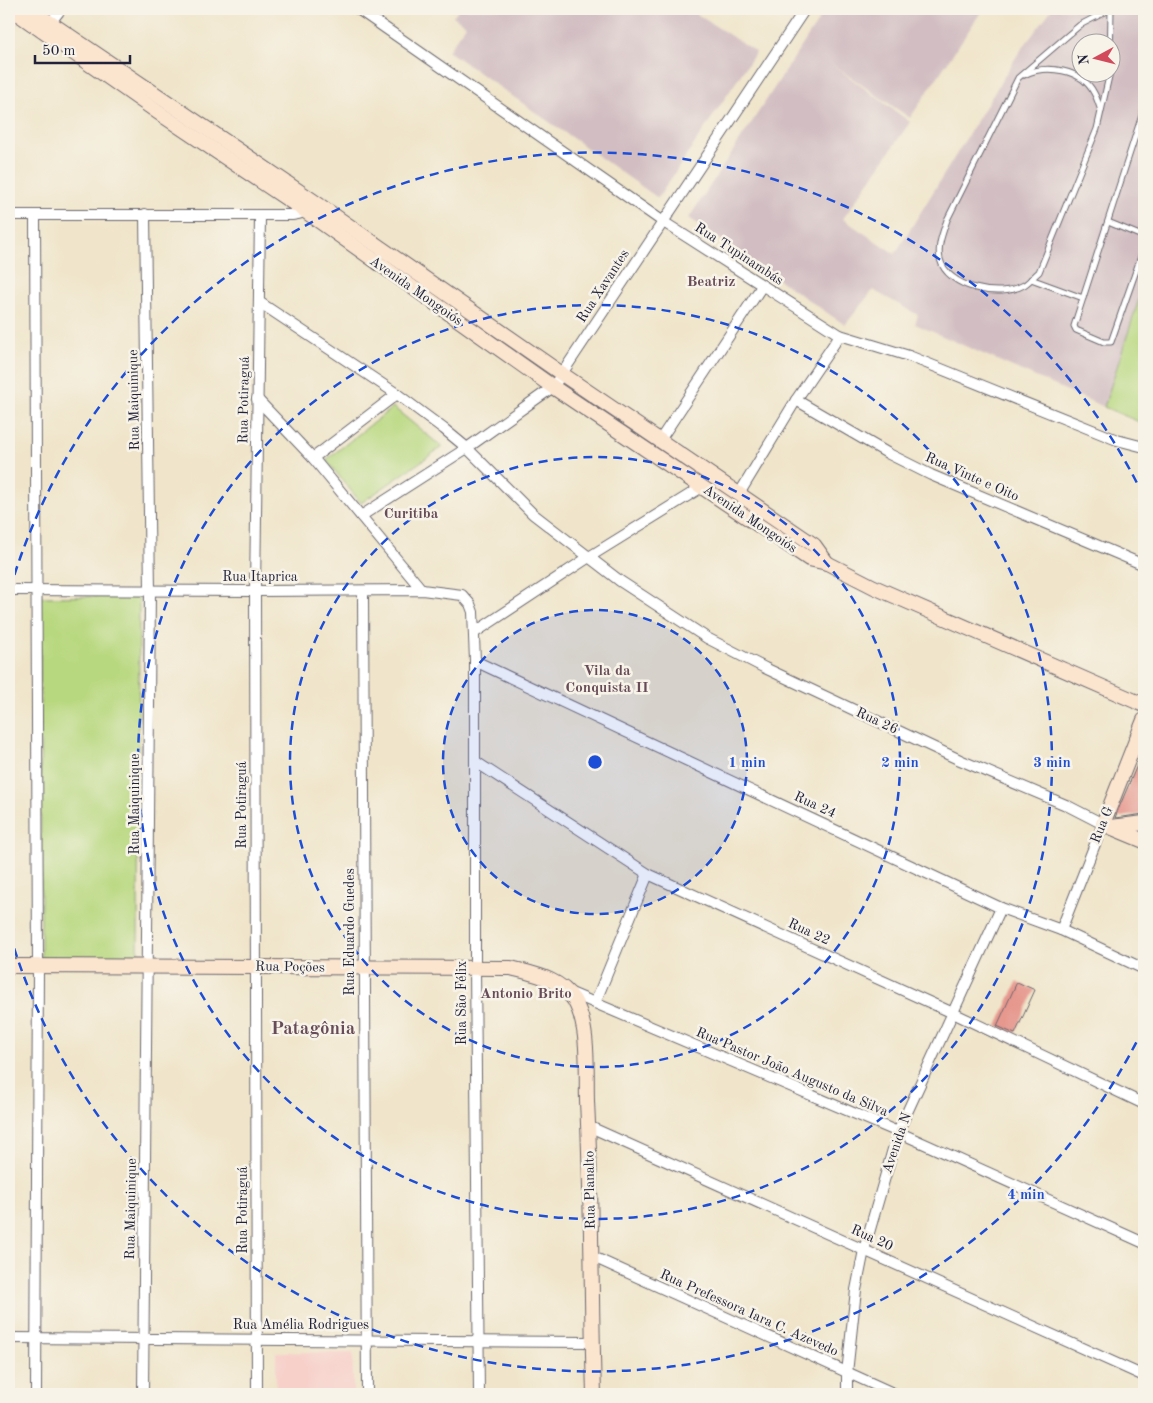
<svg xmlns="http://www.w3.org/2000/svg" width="1153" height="1403" viewBox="0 0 1153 1403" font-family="'Old Standard TT',serif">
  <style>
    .built { fill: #f7d0ca }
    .industrial { fill: #d2bec2; fill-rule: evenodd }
    .green { fill: #b8d87f; stroke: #6d7d5d }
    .building { fill: #e6988e }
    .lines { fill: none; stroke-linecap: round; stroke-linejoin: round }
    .lane-casing { stroke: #6a666d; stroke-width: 7 }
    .street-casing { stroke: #6a666d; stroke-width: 12 }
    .secondary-casing { stroke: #6a666d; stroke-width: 16 }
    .lane { stroke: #fff; stroke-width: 5 }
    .street { stroke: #fff; stroke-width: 10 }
    .secondary { stroke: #fce5cf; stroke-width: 14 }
    .ring { fill: none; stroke: #1d4ed8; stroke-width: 2.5; stroke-dasharray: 9 6 }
    .labels { text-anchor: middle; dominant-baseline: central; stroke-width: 5; stroke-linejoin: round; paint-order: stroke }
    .street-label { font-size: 14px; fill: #22223b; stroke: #f7f3e8 }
    .neighbourhood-label { font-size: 15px; font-weight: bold; fill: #674b58; stroke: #f7f3e8 }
    .district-label { font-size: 19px; font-weight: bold; fill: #674b58; stroke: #f7f3e8 }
    .centre { fill: #1d4ed8; stroke: #f7f3e8; stroke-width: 2.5 }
    .ring-label { font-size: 15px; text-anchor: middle; font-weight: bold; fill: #1d4ed8; stroke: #f7f3e8; stroke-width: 5; stroke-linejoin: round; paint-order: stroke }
  </style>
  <rect width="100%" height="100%" fill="#f7f3e8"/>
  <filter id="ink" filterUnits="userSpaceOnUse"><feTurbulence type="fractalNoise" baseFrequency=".02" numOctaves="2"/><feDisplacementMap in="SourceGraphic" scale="10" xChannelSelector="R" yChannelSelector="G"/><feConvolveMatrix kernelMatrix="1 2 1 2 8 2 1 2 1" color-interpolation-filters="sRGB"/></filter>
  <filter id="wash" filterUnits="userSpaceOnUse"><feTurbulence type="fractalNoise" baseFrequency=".0096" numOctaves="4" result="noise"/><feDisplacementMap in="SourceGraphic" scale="20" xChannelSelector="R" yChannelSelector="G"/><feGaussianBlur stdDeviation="1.12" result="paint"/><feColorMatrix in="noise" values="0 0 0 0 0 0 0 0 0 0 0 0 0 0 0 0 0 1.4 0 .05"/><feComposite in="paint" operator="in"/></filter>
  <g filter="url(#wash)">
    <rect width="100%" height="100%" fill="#f0e5ca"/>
    <polygon class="built" points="276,1352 353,1353 353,1394 276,1394"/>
    <g class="industrial">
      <polygon points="459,9 697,9 695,13 756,52 658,198 448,51 466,25 453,16"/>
      <path d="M826,9h157l-73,109 -83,-57 83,61 -67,97 52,35 123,-200 34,-45h92v275l-40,123 -189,-83 3,-9 -45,-25 -28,35 -156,-107zM1080,42h30v30h-30z"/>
    </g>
    <g class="green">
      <polygon points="1144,284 1144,424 1104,407"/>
      <polygon points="393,407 442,447 361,503 326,460"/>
      <polygon points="139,596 138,957 41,958 40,597"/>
    </g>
    <g id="blocks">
      <g class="building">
        <polygon points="1144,749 1144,814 1115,818 1118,810"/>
        <polygon points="1017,982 1035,990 1015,1034 997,1026"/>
      </g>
    </g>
  </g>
  <g filter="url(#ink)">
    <use href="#blocks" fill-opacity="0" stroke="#6a666d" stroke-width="1"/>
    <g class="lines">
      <g class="lane-casing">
        <g id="lane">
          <polyline points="1110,71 1111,9"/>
          <path d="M1110,72l-13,57 -58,143c-5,4 -10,10 -15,13 -24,14 -77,3 -84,-26 -3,-13 3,-27 7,-39l71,-142 62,-53 31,-16"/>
          <path d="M1024,75c22,-11 58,-6 70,18 3,5 5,12 7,18"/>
          <polyline points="1108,222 1142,236 1144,238"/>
          <polyline points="1031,279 1083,298 1144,109"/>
          <polyline points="1083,298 1074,326 1076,330 1104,342 1111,342 1144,248"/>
        </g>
      </g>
      <g class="street-casing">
        <g id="street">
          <polyline points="358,9 662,221 840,335 909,356 1117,440 1144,447"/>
          <polyline points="50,23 61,9"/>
          <path d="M9,215h283c7,-1 11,-1 15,-8"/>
          <polyline points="35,215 38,966 36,1394"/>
          <polyline points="259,302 397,394 444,429 467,448 533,514 620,581 707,638 765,668 960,760 1066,805 1103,824 1061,930"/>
          <polyline points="257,399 313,458 422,590"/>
          <polyline points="796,400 889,454 931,475 1144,565"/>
          <polyline points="660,440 762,286"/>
          <polyline points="313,458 397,394"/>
          <polyline points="739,494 796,400 840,335"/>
          <polyline points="361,516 467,448 553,387 805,9"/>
          <polyline points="9,590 255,591 422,590 462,595 470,604 473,612 475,661 475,967 479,1394"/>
          <polyline points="363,591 367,1394"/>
          <polyline points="474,633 589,557 702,487"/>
          <polyline points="475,661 1001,908 1061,930 1144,969"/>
          <polyline points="476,762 648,874 953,1013 1144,1104"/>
          <polyline points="569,992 898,1132 1144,1243"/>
          <polyline points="595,1003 648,874"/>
          <polyline points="588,1126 1144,1376"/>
          <polyline points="591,1256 895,1394"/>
          <polyline points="9,1338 592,1342"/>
          <polyline points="143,1394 150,591 145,214"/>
          <polyline points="257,1394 255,591 260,216"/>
          <polyline points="847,1394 847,1373 856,1290 864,1250 898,1132 1001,908"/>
        </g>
      </g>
      <g class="secondary-casing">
        <g id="secondary">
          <polyline points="11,9 159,113 305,211 553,387 809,559 827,563 874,587 1144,705"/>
          <polyline points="30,9 312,200 562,374 814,545 827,563"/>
          <polyline points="1144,720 1103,824 1144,841"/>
          <polyline points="1111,827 1144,823"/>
          <path d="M9,966l502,2c22,6 49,10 63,32 16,27 12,70 13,101 5,98 4,196 7,293"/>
        </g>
      </g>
      <use href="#lane" class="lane"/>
      <use href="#street" class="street"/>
      <use href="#secondary" class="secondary"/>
    </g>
  </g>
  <circle cx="595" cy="762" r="152" fill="#1d4ed8" fill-opacity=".12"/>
  <g class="ring">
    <circle cx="595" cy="762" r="152"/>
    <circle cx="595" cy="762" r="305"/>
    <circle cx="595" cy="762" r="457"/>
    <path d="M1143 1029A610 610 0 0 1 10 935M10 589A610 610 0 0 1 1143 495"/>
  </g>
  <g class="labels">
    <g class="street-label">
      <text transform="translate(739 254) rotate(33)">Rua Tupinambás</text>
      <text transform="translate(603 286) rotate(-57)">Rua Xavantes</text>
      <text transform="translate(416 291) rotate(35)">Avenida Mongoiós</text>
      <text transform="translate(134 400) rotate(-91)">Rua Maiquinique</text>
      <text transform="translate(244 400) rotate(-89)">Rua Potiraguá</text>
      <text transform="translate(972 477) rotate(24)">Rua Vinte e Oito</text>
      <text transform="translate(750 519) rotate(34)">Avenida Mongoiós</text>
      <text x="260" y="577">Rua Itaprica</text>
      <text transform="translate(877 721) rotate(25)">Rua 26</text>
      <text transform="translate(135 804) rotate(-90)">Rua Maiquinique</text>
      <text transform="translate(242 805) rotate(-90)">Rua Potiraguá</text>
      <text transform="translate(815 805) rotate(25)">Rua 24</text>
      <text transform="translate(1102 825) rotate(-68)">Rua G</text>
      <text transform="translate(350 932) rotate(-90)">Rua Eduardo Guedes</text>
      <text transform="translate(809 932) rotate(25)">Rua 22</text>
      <text transform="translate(290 967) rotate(1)">Rua Poções</text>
      <text transform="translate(462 1003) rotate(-90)">Rua São Félix</text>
      <text transform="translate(792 1072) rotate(23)">Rua Pastor João Augusto da Silva</text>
      <text transform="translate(897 1143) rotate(-71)">Avenida N</text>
      <text transform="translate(590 1190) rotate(-91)">Rua Planalto</text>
      <text transform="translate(131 1209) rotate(-89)">Rua Maiquinique</text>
      <text transform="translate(243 1210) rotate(-90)">Rua Potiraguá</text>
      <text transform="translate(872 1238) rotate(24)">Rua 20</text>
      <text transform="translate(749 1313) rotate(24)">Rua Prefessora Iara C. Azevedo</text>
      <text x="301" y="1325">Rua Amélia Rodrigues</text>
    </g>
    <g class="neighbourhood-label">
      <text x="711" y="282">Beatriz</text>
      <text x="411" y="514">Curitiba</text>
      <text x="607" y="671">Vila da<tspan x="607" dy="17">Conquista II</tspan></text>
      <text x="526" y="994">Antonio Brito</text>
    </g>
    <g class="district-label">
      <text x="313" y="1029">Patagônia</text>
    </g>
  </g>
  <circle cx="595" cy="762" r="8" class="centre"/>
  <g class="ring-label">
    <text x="747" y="767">1 min</text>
    <text x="900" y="767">2 min</text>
    <text x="1052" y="767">3 min</text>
    <text x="1026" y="1199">4 min</text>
  </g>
  <rect width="1153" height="1403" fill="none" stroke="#f7f3e8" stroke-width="30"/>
  <g transform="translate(1096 58) rotate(263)"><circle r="24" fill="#f7f3e8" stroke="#a29fa3"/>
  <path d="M0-4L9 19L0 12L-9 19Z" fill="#d1495b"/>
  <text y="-8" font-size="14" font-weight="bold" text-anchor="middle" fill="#22223b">N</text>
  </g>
  <path d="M35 55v8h95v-8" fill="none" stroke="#22223b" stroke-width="2.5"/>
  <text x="42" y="55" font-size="15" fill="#22223b" stroke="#f7f3e8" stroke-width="4" paint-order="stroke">50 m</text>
</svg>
